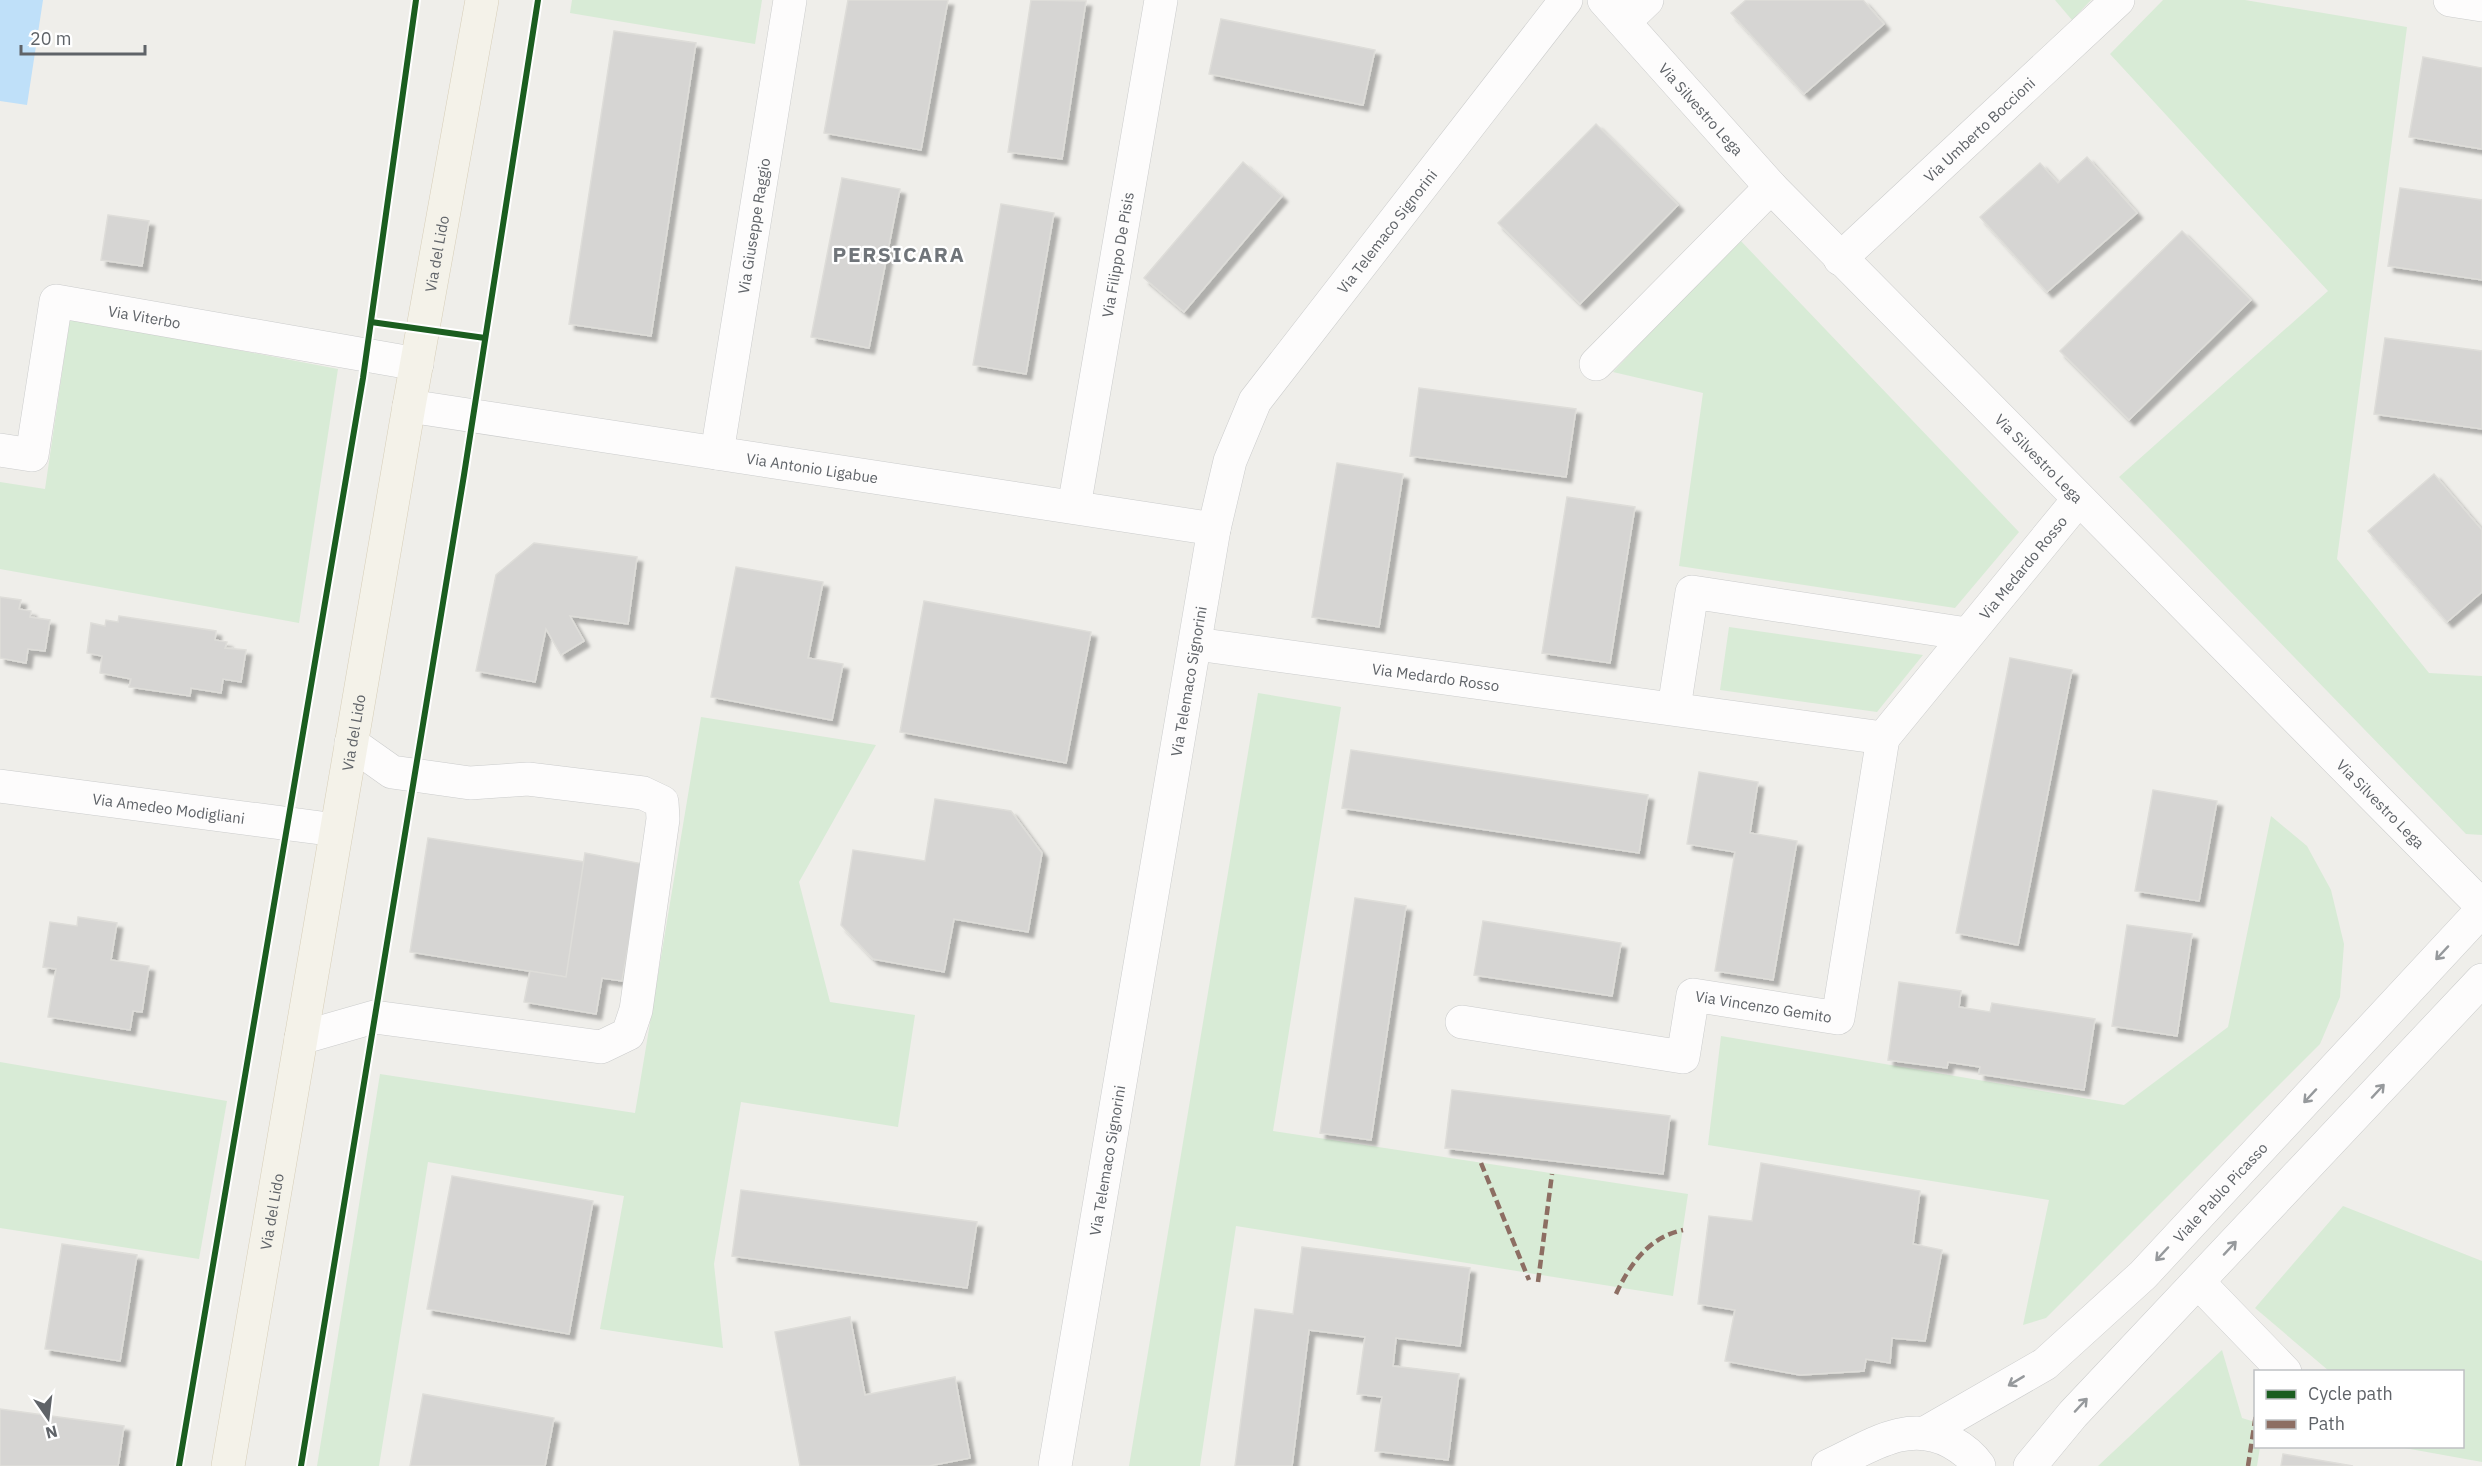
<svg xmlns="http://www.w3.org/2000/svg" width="2482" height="1466" viewBox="0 0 2482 1466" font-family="'IBM Plex Sans',sans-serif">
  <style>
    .green { fill: #d8ebd6 }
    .water { fill: #bfe0f9 }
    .building { fill: #d6d5d3; stroke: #deddd9; stroke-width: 1.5; filter: url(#shadow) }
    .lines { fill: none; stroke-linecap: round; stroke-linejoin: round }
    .minor-casing { stroke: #cbcccc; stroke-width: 34 }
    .major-casing { stroke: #d7ceb8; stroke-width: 34 }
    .minor { stroke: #fdfcfc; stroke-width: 33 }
    .major { stroke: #f4f2e9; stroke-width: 33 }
    .quiet { stroke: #8d6e63; stroke-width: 4.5; stroke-dasharray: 9 4.5; stroke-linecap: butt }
    .cycleway-casing { stroke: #fff; stroke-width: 10 }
    .cycleway { stroke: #1b5e20; stroke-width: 6 }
    .oneway { stroke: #96999c }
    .labels { text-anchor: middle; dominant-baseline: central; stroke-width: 4.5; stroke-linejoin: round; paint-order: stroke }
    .street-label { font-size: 15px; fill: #5f6368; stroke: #fff }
    .district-label { font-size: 21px; font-weight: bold; letter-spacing: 1.5px; fill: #70757a; stroke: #fff }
  </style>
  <defs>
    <filter id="shadow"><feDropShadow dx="5.5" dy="5.5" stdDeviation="1.5" flood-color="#0004"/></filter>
  </defs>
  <rect width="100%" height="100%" fill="#efeeea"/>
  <g class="green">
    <polygon points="572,0 762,0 755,44 570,13"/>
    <polygon points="2055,0 2091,0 2072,20"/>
    <polygon points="2163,0 2245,0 2407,27 2337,559 2429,673 2482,676 2482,835 2466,834 2119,477 2328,291 2110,54"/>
    <polygon points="1739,239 2019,532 1955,608 1679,566 1703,393 1613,372"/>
    <polygon points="70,318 338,369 299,623 0,569 0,482 45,489"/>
    <polygon points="1729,627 1923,655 1877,712 1720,690"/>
    <polygon points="1258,693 1341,707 1273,1131 1688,1194 1673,1296 1236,1226 1200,1466 1129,1466"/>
    <polygon points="701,717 876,745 799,882 830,1002 915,1015 898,1127 741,1102 714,1264 723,1348 600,1329 624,1196 428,1162 379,1466 317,1466 380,1074 635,1113"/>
    <polygon points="2271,816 2307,846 2331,890 2344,944 2340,997 2320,1044 2046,1318 2023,1325 2049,1200 1708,1145 1721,1036 2124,1105 2228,1027"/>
    <polygon points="0,1062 227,1101 199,1259 0,1228"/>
    <polygon points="2343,1206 2482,1261 2482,1462 2399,1447 2462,1446 2462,1372 2329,1371 2255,1308"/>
    <polygon points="2222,1350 2242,1418 2255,1422 2256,1446 2260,1447 2257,1466 2098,1466"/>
  </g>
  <polygon class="water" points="0,0 43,0 27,105 0,101"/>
  <g class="building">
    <polygon points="848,0 948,0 921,150 824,133"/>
    <polygon points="1031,0 1086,1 1062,159 1008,152"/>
    <polygon points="1746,0 1863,0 1884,24 1804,94 1731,13"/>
    <polygon points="1221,19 1375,50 1363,105 1209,74"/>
    <polygon points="614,31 696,43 651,336 569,324"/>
    <polygon points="2423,57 2482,68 2482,149 2409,137"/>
    <polygon points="1596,124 1678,205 1580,304 1498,223"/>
    <polygon points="2087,157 2137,213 2047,292 1980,217 2040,163 2058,183"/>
    <polygon points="1243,162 1282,196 1184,312 1144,278"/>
    <polygon points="842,178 900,189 869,348 811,337"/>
    <polygon points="2400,188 2482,200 2482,280 2388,266"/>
    <polygon points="1001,204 1054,213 1026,374 973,365"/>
    <polygon points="108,215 149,221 142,266 101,260"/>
    <polygon points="2182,231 2251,300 2129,420 2060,351"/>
    <polygon points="2385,338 2482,351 2482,429 2374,414"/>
    <polygon points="1419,388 1576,409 1566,477 1410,456"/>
    <polygon points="1337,463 1403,474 1379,627 1312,617"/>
    <polygon points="2434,474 2482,530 2482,592 2447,622 2368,531"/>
    <polygon points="1567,497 1635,507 1610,663 1542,653"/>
    <polygon points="534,543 637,557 628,624 570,616 584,641 561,655 546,629 535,682 476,671 496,575"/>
    <polygon points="736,567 823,582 808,658 843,664 832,720 711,697"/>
    <polygon points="0,597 21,600 19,609 31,611 30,617 50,620 45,651 28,649 26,663 0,658"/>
    <polygon points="924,601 1091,632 1066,763 900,732"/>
    <polygon points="119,616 216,631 215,640 227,642 225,648 246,650 241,682 223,679 221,693 191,688 190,696 129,687 131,679 100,673 102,656 87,653 91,623 105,626 106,620 118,622"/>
    <polygon points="2010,658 2072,670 2018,945 1956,933"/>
    <polygon points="1351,750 1648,795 1639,853 1342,808"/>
    <polygon points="1699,772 1758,782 1750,833 1797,841 1773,980 1715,971 1735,852 1687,844"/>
    <polygon points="2153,790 2217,801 2199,901 2135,891"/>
    <polygon points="935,799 1011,811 1042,853 1028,932 954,919 944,972 873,959 841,925 853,850 925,861"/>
    <polygon points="428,838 591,863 572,978 410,952"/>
    <polygon points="585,853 643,864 622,981 602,978 596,1014 524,1002 530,971 566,977"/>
    <polygon points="1355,898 1406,906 1371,1140 1320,1133"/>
    <polygon points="78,917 117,923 111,960 149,966 142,1012 133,1011 130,1030 48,1017 56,969 43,967 50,922 77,926"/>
    <polygon points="1483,921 1621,943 1612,996 1474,975"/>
    <polygon points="2127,925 2192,934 2177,1036 2112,1026"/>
    <polygon points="1899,982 1961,991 1959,1007 1990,1012 1992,1003 2095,1019 2084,1090 1979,1074 1980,1067 1948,1062 1947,1068 1888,1060"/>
    <polygon points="1452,1090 1670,1116 1663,1174 1445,1148"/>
    <polygon points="1761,1163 1920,1191 1913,1244 1942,1250 1925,1341 1892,1338 1890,1363 1866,1359 1864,1371 1800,1375 1725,1361 1735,1310 1698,1304 1709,1216 1752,1221"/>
    <polygon points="452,1176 593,1201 569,1334 427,1309"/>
    <polygon points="741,1190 977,1222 967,1288 732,1256"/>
    <polygon points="62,1244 137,1255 120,1361 45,1349"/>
    <polygon points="1302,1247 1470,1268 1460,1346 1396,1338 1393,1366 1459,1374 1448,1460 1375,1451 1382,1397 1357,1394 1365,1337 1309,1330 1292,1466 1235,1466 1255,1309 1293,1314"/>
    <polygon points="850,1317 865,1395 955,1377 970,1458 929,1466 800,1466 775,1332"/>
    <polygon points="423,1394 554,1418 545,1466 410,1466"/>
    <polygon points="0,1409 124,1426 118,1466 0,1466"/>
    <polygon points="2283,1454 2353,1466 2281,1466"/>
  </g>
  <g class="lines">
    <g class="minor-casing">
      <g id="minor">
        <path id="s1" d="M1604,0l167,187 711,719"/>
        <polyline points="2450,0 2482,5"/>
        <polyline points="1624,22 1647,0"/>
        <path id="s2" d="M1840,259l278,-259"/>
        <polyline points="1596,364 1771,187"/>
        <path id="s3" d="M409,406l805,123"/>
        <path id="s4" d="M0,450l32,5 24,-154 361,63"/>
        <path id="s5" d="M717,453l73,-453"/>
        <path id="s6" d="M1074,507l87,-507"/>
        <path id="s7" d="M1196,644l687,94 195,-238"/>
        <polyline points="1674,708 1692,592 1967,634"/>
        <path id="s8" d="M0,786l336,44"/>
        <path id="s9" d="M1462,1022l221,35 10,-62 145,23 45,-280"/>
        <polyline points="301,1038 374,1017 601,1047 628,1034 636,1010 663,819 662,802 643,793 528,779 470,783 392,772 351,743"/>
        <polyline points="2198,1282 2285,1372"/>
        <path id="s10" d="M1925,1433l120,-69 98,-89 339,-365"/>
        <path id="s11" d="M1055,1466l159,-937 16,-68 25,-60 311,-401"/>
        <path d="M1828,1466c40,-18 79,-48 123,-24 11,6 21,14 28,24"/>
        <polyline points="2030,1466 2073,1414 2482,980"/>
      </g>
    </g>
    <g class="major-casing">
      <g id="major">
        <path id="s12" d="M228,1466l181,-1060 73,-406"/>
      </g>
    </g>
    <use href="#minor" class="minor"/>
    <use href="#major" class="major"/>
    <g class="quiet">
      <polyline points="1481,1163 1529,1280"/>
      <polyline points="1538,1282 1552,1174"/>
      <path d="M1616,1294c14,-30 33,-57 67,-64"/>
      <polyline points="2248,1466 2256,1414"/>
    </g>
    <g class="cycleway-casing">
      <g id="cycleway">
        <polyline points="371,322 485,338"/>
        <polyline points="179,1466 363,378 416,0"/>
        <polyline points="301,1466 464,475 538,0"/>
      </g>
    </g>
    <use href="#cycleway" class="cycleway"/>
  </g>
  <defs><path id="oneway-shaft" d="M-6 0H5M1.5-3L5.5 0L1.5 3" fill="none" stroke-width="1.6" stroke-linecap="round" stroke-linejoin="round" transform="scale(1.5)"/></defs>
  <g class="oneway">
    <use href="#oneway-shaft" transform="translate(2442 953) rotate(133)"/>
    <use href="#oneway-shaft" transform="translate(2378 1091) rotate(-47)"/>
    <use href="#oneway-shaft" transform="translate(2310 1096) rotate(133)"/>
    <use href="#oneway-shaft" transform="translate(2230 1248) rotate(-47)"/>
    <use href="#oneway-shaft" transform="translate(2162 1254) rotate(133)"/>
    <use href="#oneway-shaft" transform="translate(2016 1381) rotate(149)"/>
    <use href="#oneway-shaft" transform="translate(2081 1405) rotate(-47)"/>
  </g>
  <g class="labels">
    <g class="street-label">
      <text stroke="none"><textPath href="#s1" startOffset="146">Via Silvestro Lega</textPath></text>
      <text stroke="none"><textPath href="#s2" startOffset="190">Via Umberto Boccioni</textPath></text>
      <text stroke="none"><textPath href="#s5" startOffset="230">Via Giuseppe Raggio</textPath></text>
      <text stroke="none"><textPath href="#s11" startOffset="1300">Via Telemaco Signorini</textPath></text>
      <text stroke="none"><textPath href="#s12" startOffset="1230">Via del Lido</textPath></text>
      <text stroke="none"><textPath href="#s6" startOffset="256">Via Filippo De Pisis</textPath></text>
      <text stroke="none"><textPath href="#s4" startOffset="278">Via Viterbo</textPath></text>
      <text stroke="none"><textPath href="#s1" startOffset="632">Via Silvestro Lega</textPath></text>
      <text stroke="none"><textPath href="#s3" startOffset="408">Via Antonio Ligabue</textPath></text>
      <text stroke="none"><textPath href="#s7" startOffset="914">Via Medardo Rosso</textPath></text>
      <text stroke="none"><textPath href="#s7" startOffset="242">Via Medardo Rosso</textPath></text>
      <text stroke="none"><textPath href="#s11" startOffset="796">Via Telemaco Signorini</textPath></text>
      <text stroke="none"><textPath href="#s12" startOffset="744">Via del Lido</textPath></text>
      <text stroke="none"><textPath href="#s1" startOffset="1118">Via Silvestro Lega</textPath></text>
      <text stroke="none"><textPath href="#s8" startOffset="170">Via Amedeo Modigliani</textPath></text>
      <text stroke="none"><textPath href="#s9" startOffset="358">Via Vincenzo Gemito</textPath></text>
      <text stroke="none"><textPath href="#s11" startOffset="310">Via Telemaco Signorini</textPath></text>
      <text stroke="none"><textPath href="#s10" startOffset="384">Viale Pablo Picasso</textPath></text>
      <text stroke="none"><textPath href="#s12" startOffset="258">Via del Lido</textPath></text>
    </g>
    <g class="district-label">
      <text x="899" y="254">PERSICARA</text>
    </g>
  </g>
  <rect x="2254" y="1370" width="210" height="78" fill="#ffffff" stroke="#bfc1c3" stroke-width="1.5"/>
  <rect x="2266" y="1390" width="30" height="9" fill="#1b5e20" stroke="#bfc1c3" stroke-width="1.5"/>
  <text x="2308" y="1400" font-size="18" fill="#5f6368">Cycle path</text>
  <rect x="2266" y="1420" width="30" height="9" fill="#8d6e63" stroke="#bfc1c3" stroke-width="1.5"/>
  <text x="2308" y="1430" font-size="18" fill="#5f6368">Path</text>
  <g transform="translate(48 1418) rotate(166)" stroke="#ffffff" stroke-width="4.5" paint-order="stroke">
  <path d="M0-4.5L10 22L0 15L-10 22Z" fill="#5f6368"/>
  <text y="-9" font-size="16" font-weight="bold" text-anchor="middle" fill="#5f6368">N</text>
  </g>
  <path d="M21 45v9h124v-9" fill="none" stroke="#5f6368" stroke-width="3"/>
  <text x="30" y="45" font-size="18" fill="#5f6368" stroke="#ffffff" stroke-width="4.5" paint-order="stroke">20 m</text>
</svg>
